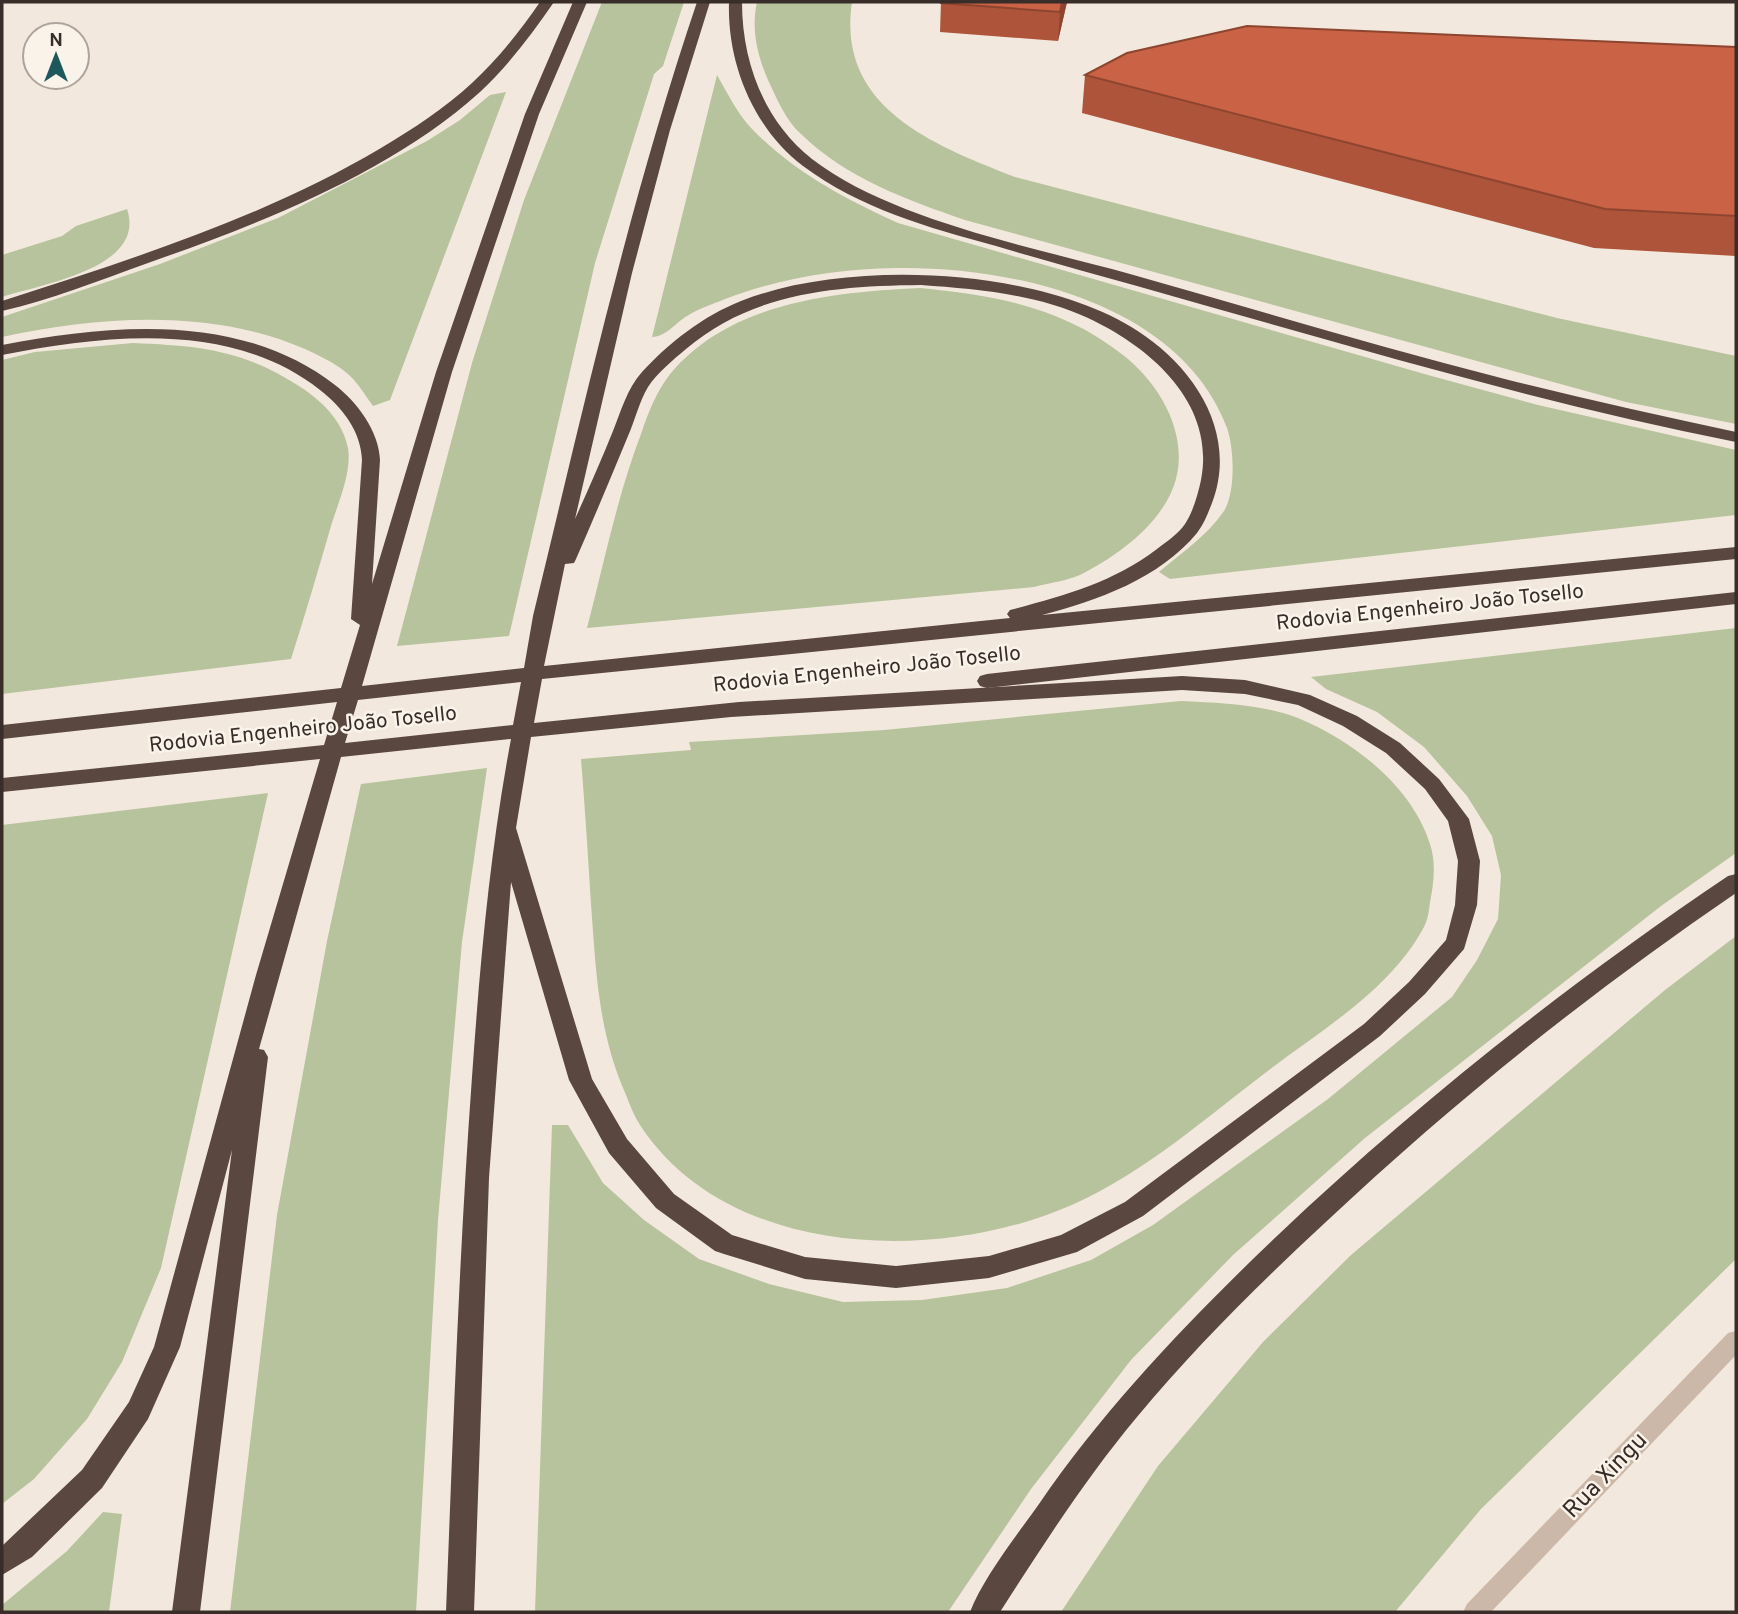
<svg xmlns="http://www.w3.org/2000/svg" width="1738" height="1614" viewBox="0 0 1738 1614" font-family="Overpass,sans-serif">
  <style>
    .green { fill: #b7c39c }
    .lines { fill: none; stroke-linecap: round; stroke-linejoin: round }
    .minor { fill: #ccb8a8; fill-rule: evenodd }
    .motorway { fill: #5a4740; fill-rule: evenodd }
    .wall { fill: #ae543b }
    .shaded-wall { fill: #8d4530 }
    .building { fill: #ca6245; stroke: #8d4530; stroke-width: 2 }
    .labels { text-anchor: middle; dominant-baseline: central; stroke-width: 5; stroke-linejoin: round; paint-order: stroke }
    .street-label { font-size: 21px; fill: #392d29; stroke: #faf3ea }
    .near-street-label { font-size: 24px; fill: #392d29; stroke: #faf3ea }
  </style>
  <rect width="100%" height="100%" fill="#f3e8dd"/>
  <g class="green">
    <polygon points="602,2 684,2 663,66 654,74 595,263 509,636 397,646 472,363 524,200"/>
    <path d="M757,2h95c-16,106 82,143 163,175l542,141 179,38v68l-110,-22 -661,-182c-58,-20 -119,-42 -164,-86 -15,-13 -25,-37 -33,-54 -11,-25 -17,-52 -11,-78z"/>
    <path d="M717,75c11,19 21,40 36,55 41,42 92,69 145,93l530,152 110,30 198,45v65l-566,64 -11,-7c22,-19 48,-36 65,-61 12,-19 10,-63 3,-83 -46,-124 -213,-162 -331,-160 -58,1 -116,10 -171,31 -12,5 -27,10 -38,17 -13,8 -20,20 -35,21z"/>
    <path d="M506,92l-116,308 -17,6c-6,-8 -12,-18 -19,-26 -12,-14 -32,-23 -49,-31 -94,-41 -205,-33 -303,-12v-20l158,-53 118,-46 149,-77 33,-21 30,-25z"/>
    <path d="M127,209c20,59 -85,75 -125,88v-42l60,-19 14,-10z"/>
    <path d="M920,288c74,7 143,19 203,67 40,31 72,89 47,140 -18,36 -55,62 -90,80 -14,6 -31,8 -46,12l-447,41c17,-65 30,-131 54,-194 7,-21 16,-44 30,-61 60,-71 163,-81 249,-85z"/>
    <path d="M133,343c70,3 112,7 172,47 20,14 38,33 43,58 4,24 -10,55 -17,78 -13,45 -26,89 -40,133l-289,35v-334l33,-8z"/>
    <polygon points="1736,628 1736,853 1661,906 1365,1138 1233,1255 1131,1360 1031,1489 948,1612 535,1612 552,1125 568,1125 603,1183 644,1220 699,1259 769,1284 843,1302 922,1300 1007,1288 1091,1260 1153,1225 1328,1099 1452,997 1477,960 1498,919 1501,875 1492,836 1467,796 1424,747 1377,712 1326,689 1311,677"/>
    <path d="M1181,701c40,2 80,3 117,17 54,22 114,68 132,126 6,18 4,39 0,58 -1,9 -2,17 -6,25 -34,63 -100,101 -155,143 -62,47 -124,102 -195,134 -134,60 -346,56 -434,-79 -6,-9 -10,-20 -14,-30 -28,-63 -30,-124 -35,-191 -3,-48 -6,-96 -10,-145l110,-9 -2,-8 195,-12z"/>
    <polygon points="487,768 462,942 438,1220 416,1612 230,1612 277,1215 327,941 361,784"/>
    <polygon points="268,793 161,1268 122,1362 87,1419 34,1479 2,1504 2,825"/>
    <polygon points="1736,936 1736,1259 1481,1509 1395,1612 1061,1612 1158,1466 1263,1342 1351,1255 1665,990"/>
    <polygon points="103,1512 122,1514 109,1612 2,1612 2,1605 67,1551"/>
  </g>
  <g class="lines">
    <polygon class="minor" points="1736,1331 1736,1355 1491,1612 1463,1612 1467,1604 1728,1333"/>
    <g class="motorway">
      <path d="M540,2h14c-22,32 -46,64 -74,90 -91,82 -219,131 -332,171 -48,17 -97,37 -146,48v-10c130,-42 261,-83 379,-153 32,-19 64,-40 91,-65 26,-24 48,-52 68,-81z"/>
      <path d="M573,2h14l-48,112 -87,258 -90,314 162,-18 9,-52c50,-206 96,-413 164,-614h13l-40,128 -38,143 -57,246c13,-29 26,-58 38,-88 8,-20 14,-42 29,-59 28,-30 61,-56 99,-71 109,-43 307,-34 404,35 54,38 92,101 67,167 -4,10 -8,21 -15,30 -37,45 -100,68 -155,82l694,-68v12l-1194,120 -8,44 205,-21 443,-26 63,4 65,15 47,21 43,27 39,36 30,40 11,42 -3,44 -13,44 -39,45 -45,42 -237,180 -66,36 -88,26 -93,10 -91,-9 -81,-25 -9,-3 -59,-43 -47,-55 -40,-73 -58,-198 -22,296 -15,434h-28c7,-178 13,-357 26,-535 8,-114 18,-226 39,-338l-170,18 -82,292 5,1 4,7 -68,555h-28l60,-462 -52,197 -32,72 -46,69 -70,69 -30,18v-29l80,-76 47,-68 25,-55 102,-372 64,-216 -318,33v-14l322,-33 13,-43 -335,37v-14l339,-37 19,-63 -9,-6 11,-159c-1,-29 -20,-53 -42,-70 -89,-70 -214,-55 -318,-35v-10c110,-21 239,-33 333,40 22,17 44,46 45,75l-8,124 64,-212 89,-258zM921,285c56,4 115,9 167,33 62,29 128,85 113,162 -3,14 -8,32 -16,44 -7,10 -19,18 -28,25 -45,34 -94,47 -147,61l-3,4 3,4 -466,48 21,-102 9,-1 2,-4c18,-41 35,-82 52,-123 7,-16 11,-34 20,-49 9,-14 25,-27 38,-38 67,-57 151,-63 235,-64zM521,682l-8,43 -168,18 13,-43zM1182,690l63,4 53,11 45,21 43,27 39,36 23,32 10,40 -3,44 -9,35 -37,42 -45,42 -239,178 -64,33 -72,21 -93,10 -91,-9 -73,-22 -58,-41 -47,-55 -35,-60 -76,-251 15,-91 200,-20z"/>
      <path d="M729,2h13c0,60 22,119 70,157 79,61 221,88 318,115 123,35 246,72 371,104 78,20 157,37 235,54v10c-202,-40 -400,-100 -599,-156 -47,-13 -94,-26 -141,-40 -67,-18 -137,-38 -193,-80 -50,-38 -76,-103 -74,-164z"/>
      <polygon points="1736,592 1736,604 987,688 980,686 977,681 980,676 987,674"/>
      <path d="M1736,874v19c-144,98 -280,207 -408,327 -67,62 -133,127 -191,197 -51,61 -94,128 -137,195h-30c13,-34 47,-77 69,-108 68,-99 151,-185 238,-268 140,-133 291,-252 451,-360z"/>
    </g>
  </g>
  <g class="wall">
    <polygon points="941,2 1067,2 1058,41 940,32"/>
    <polygon points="1736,47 1736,256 1594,248 1082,113 1085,75"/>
  </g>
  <polygon class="shaded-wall" points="1062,2 1067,2 1058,41 1060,12"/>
  <g class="building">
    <polygon points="941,2 1062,2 1060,12 941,3"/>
    <polygon points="1247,26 1736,47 1736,216 1605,209 1085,75 1127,53"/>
  </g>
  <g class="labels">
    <g class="street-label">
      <text transform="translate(1430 608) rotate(-6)">Rodovia Engenheiro João Tosello</text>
      <text transform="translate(867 670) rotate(-6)">Rodovia Engenheiro João Tosello</text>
      <text transform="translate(303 730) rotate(-6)">Rodovia Engenheiro João Tosello</text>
    </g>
    <g class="near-street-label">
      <text transform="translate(1606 1476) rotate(-46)">Rua Xingu</text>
    </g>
  </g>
  <rect width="1738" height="1614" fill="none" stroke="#392d29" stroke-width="7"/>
  <g transform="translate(56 56)"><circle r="33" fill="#faf3ea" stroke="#ada49d" stroke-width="2"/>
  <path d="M0-5L12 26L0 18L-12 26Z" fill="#1d595c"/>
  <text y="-10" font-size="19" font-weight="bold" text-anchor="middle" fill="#392d29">N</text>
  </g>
</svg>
